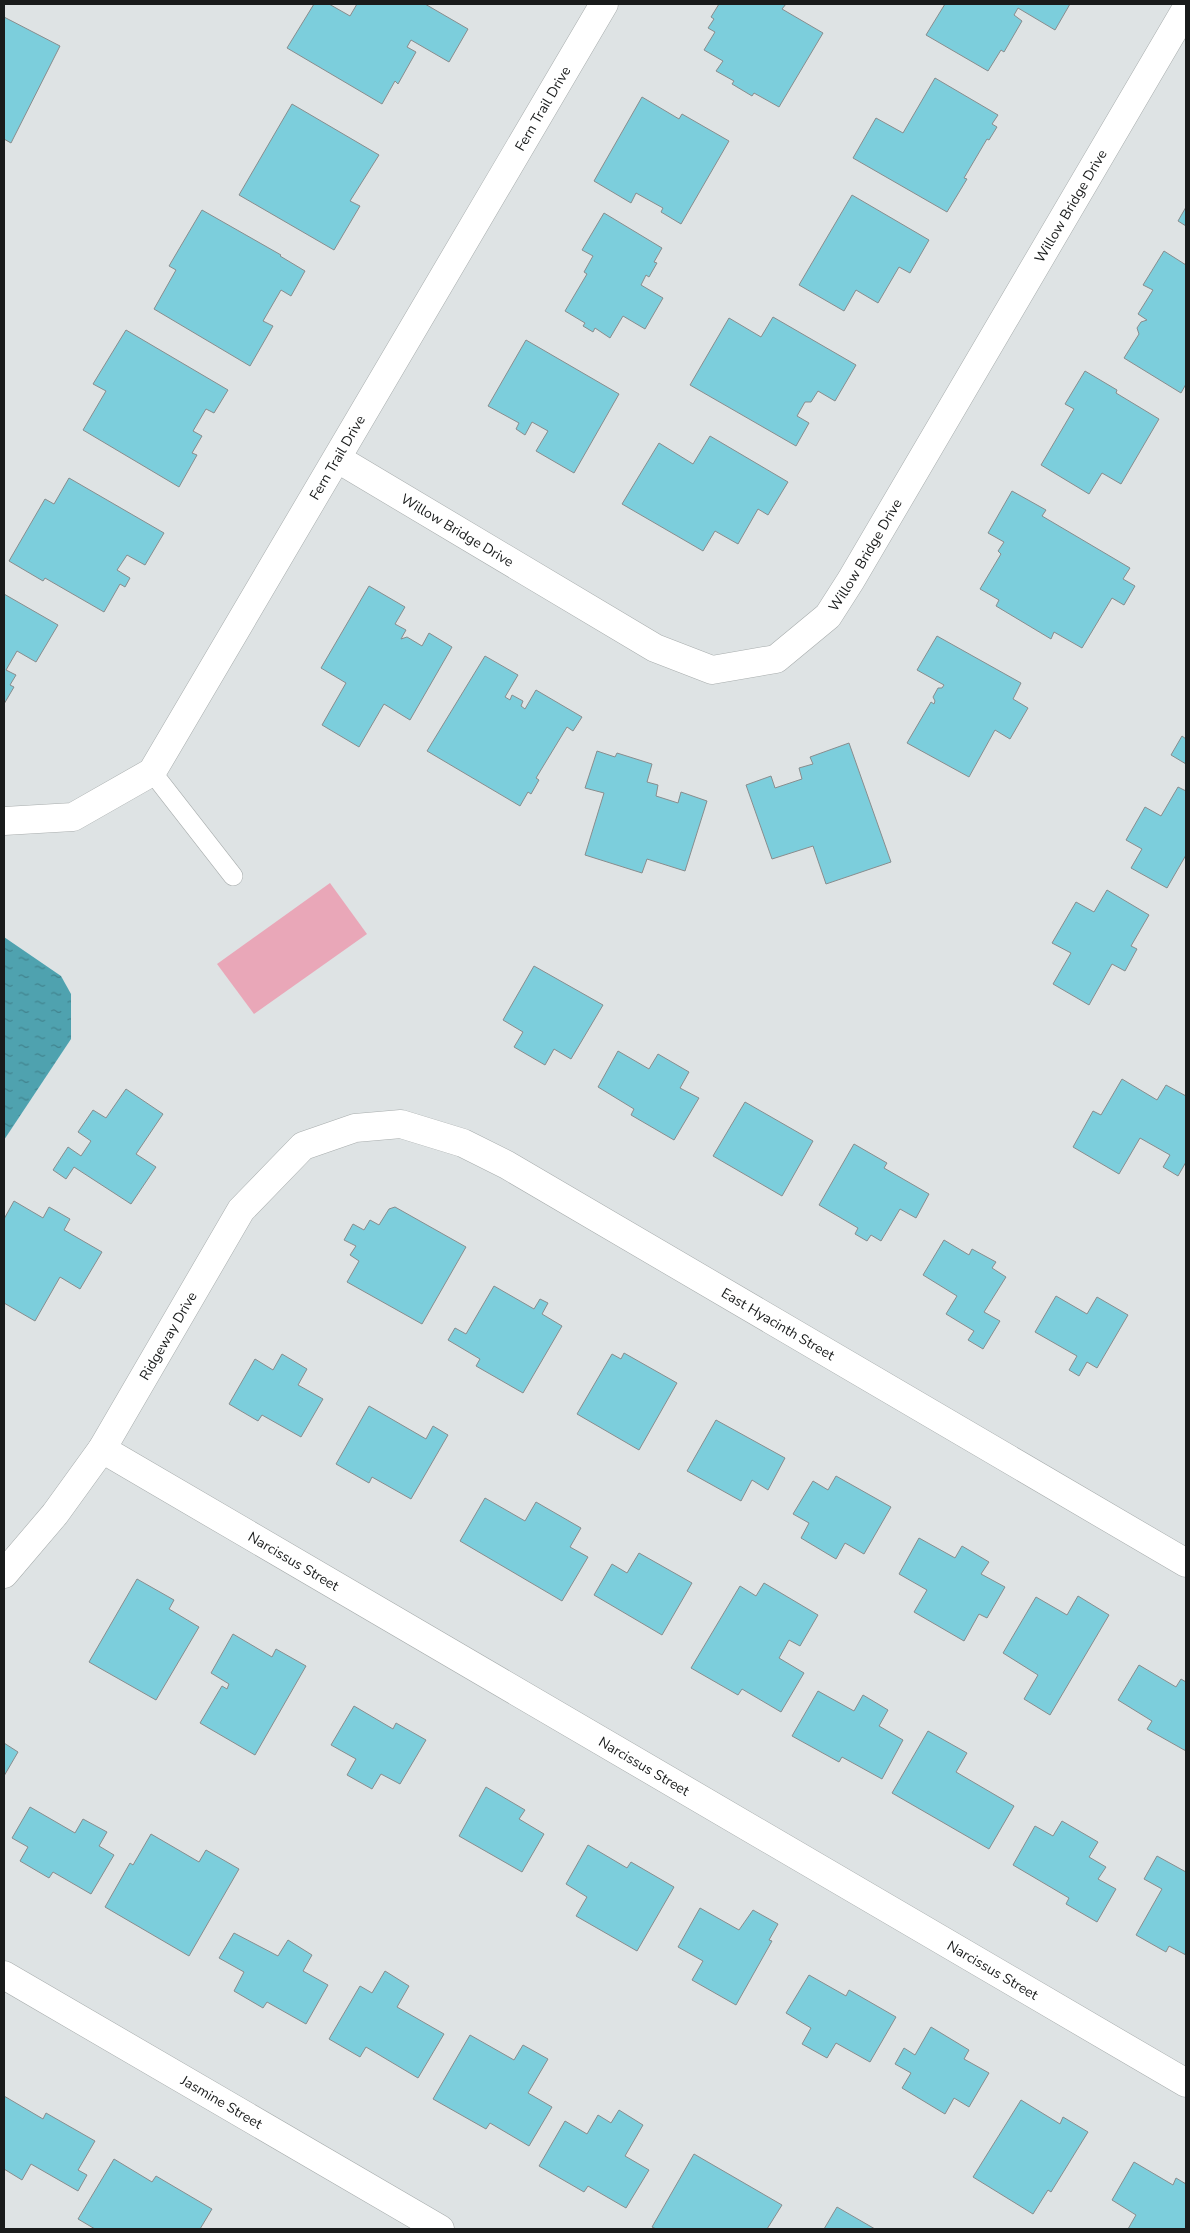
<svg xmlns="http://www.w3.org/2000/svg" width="1190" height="2233" viewBox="0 0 1190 2233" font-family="'Nunito Sans',sans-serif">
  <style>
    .green { fill: #e9a7b8 }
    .water { fill: url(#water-ripples) }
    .building { fill: #7ccedc; stroke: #888d8e }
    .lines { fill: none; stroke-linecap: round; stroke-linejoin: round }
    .lane-casing { stroke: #a8adad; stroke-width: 20 }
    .street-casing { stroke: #a8adad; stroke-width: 29 }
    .lane { stroke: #fff; stroke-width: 19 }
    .street { stroke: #fff; stroke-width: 28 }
    .labels { text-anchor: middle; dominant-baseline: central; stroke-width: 4; stroke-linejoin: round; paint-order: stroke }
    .street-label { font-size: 14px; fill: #191b1b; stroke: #dee3e4 }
  </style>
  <defs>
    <pattern id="water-ripples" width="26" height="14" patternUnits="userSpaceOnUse" patternTransform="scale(1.25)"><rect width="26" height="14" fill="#4fa2af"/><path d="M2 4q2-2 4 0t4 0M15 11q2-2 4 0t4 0" fill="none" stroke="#41838e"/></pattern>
  </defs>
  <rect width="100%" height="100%" fill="#dee3e4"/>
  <polygon class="green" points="330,883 367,934 254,1014 217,964"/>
  <polygon class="water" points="4,937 61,976 71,994 71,1039 4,1140"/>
  <g class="building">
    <polygon points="314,4 329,4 350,16 357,4 425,4 468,29 449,62 411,40 407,47 416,52 398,84 395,81 382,104 287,48"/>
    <polygon points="719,4 786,4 782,9 823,33 779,107 754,93 752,96 732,84 734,81 716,71 723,61 704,50 715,32 708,28 714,19 711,17"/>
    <polygon points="945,4 1070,4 1055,30 1018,8 1014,15 1022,21 1004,52 1001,50 988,71 926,35"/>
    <polygon points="4,17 60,46 11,143 4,139"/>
    <polygon points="935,78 998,115 992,124 997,127 989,140 987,139 964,178 967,179 947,212 853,158 876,118 903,133"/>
    <polygon points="642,97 679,119 682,114 729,141 681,224 661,212 663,208 636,193 631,203 594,181"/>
    <polygon points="292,104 379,155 350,201 360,206 334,250 239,195"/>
    <polygon points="852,195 929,240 910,273 899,267 878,303 856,290 844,311 799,285"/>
    <polygon points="1186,207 1186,226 1178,221"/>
    <polygon points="202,210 281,255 280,256 305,271 291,296 281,290 263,321 273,326 250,366 154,309 176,270 169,266"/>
    <polygon points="604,213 662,248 654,262 657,263 649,277 646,275 641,285 663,298 645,329 623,316 610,338 595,328 593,332 583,326 585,323 565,311 587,274 584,272 593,256 582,250"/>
    <polygon points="1164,251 1186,265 1186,384 1181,393 1124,358 1139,334 1137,328 1141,322 1147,320 1138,314 1153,290 1143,285"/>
    <polygon points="773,317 856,365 835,401 818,391 811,402 805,402 797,416 809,423 796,446 690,385 729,318 761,337"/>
    <polygon points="126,330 228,390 214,413 206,409 193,431 202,436 192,453 197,455 179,487 83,430 106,391 93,384"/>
    <polygon points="526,340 619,394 574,473 536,451 548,431 532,422 525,435 516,429 519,423 488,406"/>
    <polygon points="1085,371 1117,390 1116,393 1159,419 1121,484 1102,473 1089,494 1041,465 1074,409 1065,404"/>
    <polygon points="710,436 788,482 768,515 758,509 738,544 715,531 703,551 622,504 659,443 693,464"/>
    <polygon points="69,478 164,533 145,565 127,555 117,570 130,578 125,587 120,584 104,612 45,578 43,581 9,561 45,499 54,504"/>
    <polygon points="1012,491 1046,510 1042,516 1130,568 1123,579 1135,586 1124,605 1112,598 1082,648 1054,632 1051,639 996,606 999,600 980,589 1001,554 998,551 1004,542 988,533"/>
    <polygon points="369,586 405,607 395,624 406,630 401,639 407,637 422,646 429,633 452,647 410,720 384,704 359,747 322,725 346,683 321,668"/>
    <polygon points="4,594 58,625 36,662 17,651 6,670 16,675 10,685 14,687 4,704"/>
    <polygon points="937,636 1021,683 1013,699 1028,708 1010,739 995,730 969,777 907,743 931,702 934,704 935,701 933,697 938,688 942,688 944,685 917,670"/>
    <polygon points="485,656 518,675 505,697 510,700 512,695 523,701 521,706 525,709 536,690 582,717 573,731 567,727 536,778 539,780 531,794 528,792 520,806 427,751"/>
    <polygon points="1182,736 1186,739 1186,764 1171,755"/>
    <polygon points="849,743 891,862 826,884 813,846 772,859 746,785 771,776 775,788 802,779 799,768 813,764 810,757"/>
    <polygon points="597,751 615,757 617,753 652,764 647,782 658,785 656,796 678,803 681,792 707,801 685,871 647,859 642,873 585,855 604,793 585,788"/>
    <polygon points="1178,787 1186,791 1186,855 1167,888 1131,868 1142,849 1126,840 1145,807 1161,816"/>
    <polygon points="1107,890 1149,915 1131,946 1137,949 1125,971 1112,964 1089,1005 1053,984 1071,953 1052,943 1076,902 1094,912"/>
    <polygon points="534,966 603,1005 571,1059 554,1049 545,1065 514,1047 523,1032 503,1020"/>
    <polygon points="618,1051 649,1069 658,1054 689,1072 680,1088 699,1098 674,1140 631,1115 634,1109 598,1087"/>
    <polygon points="1122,1079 1157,1100 1166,1085 1186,1096 1186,1162 1178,1176 1163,1167 1170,1155 1140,1138 1119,1174 1073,1147 1093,1111 1101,1115"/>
    <polygon points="126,1089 163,1114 136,1154 156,1167 131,1204 74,1167 66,1179 53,1170 68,1147 81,1156 91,1141 78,1132 93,1110 106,1118"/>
    <polygon points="745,1102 813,1141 782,1196 713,1156"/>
    <polygon points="854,1144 887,1163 884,1168 929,1194 916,1218 900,1209 881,1241 871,1235 867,1241 855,1234 858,1228 819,1205"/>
    <polygon points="14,1201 43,1218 49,1207 70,1219 64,1230 102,1252 80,1289 60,1277 35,1321 4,1303 4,1219"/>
    <polygon points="395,1207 466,1247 422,1324 347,1282 359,1261 350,1255 356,1246 344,1240 353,1224 364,1230 370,1220 379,1225 389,1209"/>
    <polygon points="944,1240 969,1255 972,1249 996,1262 992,1268 1006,1277 984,1312 1000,1321 983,1349 968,1340 974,1331 946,1314 957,1296 923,1275"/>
    <polygon points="494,1286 534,1309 540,1299 548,1303 542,1314 562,1326 523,1393 476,1366 480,1359 448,1340 455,1328 466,1334"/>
    <polygon points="1056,1296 1087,1314 1097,1297 1128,1315 1097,1368 1087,1362 1079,1376 1069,1370 1077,1356 1035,1332"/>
    <polygon points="624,1353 677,1383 639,1450 577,1414 612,1354 621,1359"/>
    <polygon points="282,1354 307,1369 298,1385 323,1399 301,1437 262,1415 258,1421 229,1404 255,1359 273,1370"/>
    <polygon points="369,1406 426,1439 433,1426 448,1435 411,1499 372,1477 369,1483 336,1464"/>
    <polygon points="716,1420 785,1458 768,1490 752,1480 741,1501 687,1471"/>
    <polygon points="836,1476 891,1507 864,1554 845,1543 836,1559 801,1538 809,1523 793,1514 813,1481 828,1490"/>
    <polygon points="485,1498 525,1521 536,1502 581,1528 570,1547 588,1557 562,1601 460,1541"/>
    <polygon points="919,1538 955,1558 962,1546 989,1562 981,1574 1005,1587 987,1618 979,1614 964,1641 914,1612 927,1590 899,1574"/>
    <polygon points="639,1553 692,1583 662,1635 594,1595 612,1564 627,1573"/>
    <polygon points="137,1579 174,1600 169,1609 199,1627 156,1700 89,1662"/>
    <polygon points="764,1583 818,1615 800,1646 789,1640 779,1658 804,1673 781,1712 742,1689 738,1695 691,1668 740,1586 756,1596"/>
    <polygon points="1078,1596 1109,1615 1050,1715 1024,1699 1038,1675 1003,1653 1036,1597 1067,1615"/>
    <polygon points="233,1634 272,1657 276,1649 306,1666 255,1755 200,1723 222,1686 227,1689 229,1684 211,1673"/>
    <polygon points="1139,1665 1176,1687 1181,1679 1186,1682 1186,1751 1147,1729 1152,1721 1118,1700"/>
    <polygon points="818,1691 854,1711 863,1695 888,1710 879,1726 903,1740 882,1779 842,1757 839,1762 792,1736"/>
    <polygon points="354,1706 393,1729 396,1723 426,1740 400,1784 381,1774 372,1789 347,1775 356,1759 331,1745"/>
    <polygon points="928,1731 967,1753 956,1772 1014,1806 989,1849 892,1793"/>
    <polygon points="4,1743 18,1752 4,1776"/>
    <polygon points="486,1787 525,1810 519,1819 544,1834 522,1872 459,1836"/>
    <polygon points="30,1807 75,1833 83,1819 107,1832 99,1846 114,1855 91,1894 53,1872 49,1878 20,1861 28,1847 12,1838"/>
    <polygon points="1062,1821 1098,1842 1089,1857 1106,1867 1098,1879 1116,1889 1097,1922 1066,1904 1069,1898 1013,1865 1035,1826 1053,1836"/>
    <polygon points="151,1834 199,1862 206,1850 239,1869 189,1956 105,1907 130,1863 133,1865"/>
    <polygon points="588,1845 627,1868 631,1862 674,1887 637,1951 576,1916 587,1897 566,1884"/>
    <polygon points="1157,1856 1186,1872 1186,1955 1169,1946 1166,1952 1136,1935 1162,1889 1144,1879"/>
    <polygon points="700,1908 739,1930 753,1910 778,1924 769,1940 772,1941 736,2005 692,1980 703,1961 678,1947"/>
    <polygon points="234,1933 278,1956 288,1940 312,1955 303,1971 328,1985 306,2024 267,2002 263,2008 234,1991 244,1972 219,1958"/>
    <polygon points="385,1971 409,1986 397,2007 444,2034 418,2078 366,2047 360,2057 329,2039 360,1986 372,1993"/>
    <polygon points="809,1975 846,1996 849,1990 896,2017 870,2062 836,2043 827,2058 802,2044 811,2028 786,2013"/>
    <polygon points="931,2027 969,2050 964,2059 989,2073 969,2107 954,2098 945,2114 902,2088 911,2073 895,2064 904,2048 915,2055"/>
    <polygon points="470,2035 514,2060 523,2045 548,2059 528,2093 552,2107 529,2146 490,2123 486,2129 433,2099"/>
    <polygon points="4,2096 43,2119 46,2113 95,2141 78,2170 87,2175 78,2191 31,2164 22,2180 4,2169"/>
    <polygon points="1021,2100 1060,2124 1063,2117 1088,2132 1051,2192 1048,2190 1033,2214 973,2177"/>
    <polygon points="619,2110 643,2125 625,2156 649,2170 626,2208 588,2186 584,2192 539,2166 565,2121 587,2134 598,2115 611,2123"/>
    <polygon points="694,2154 782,2205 767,2229 656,2229 652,2227"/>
    <polygon points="114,2159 152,2182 156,2176 212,2209 200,2229 95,2229 78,2219"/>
    <polygon points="1134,2162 1173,2185 1176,2178 1186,2184 1186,2229 1128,2229 1136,2215 1112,2200"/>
    <polygon points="837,2207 875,2229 824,2229"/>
  </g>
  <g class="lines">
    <g class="lane-casing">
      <polyline id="lane" points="152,772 233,876"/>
    </g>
    <g class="street-casing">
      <g id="street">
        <path id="s1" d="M338,459l317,189 57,22 64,-11 52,-43 23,-36 335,-571"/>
        <path id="s2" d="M4,821l69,-4 79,-45 452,-768"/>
        <path id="s3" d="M102,1449l1084,634"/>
        <path id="s4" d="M4,1574l51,-60 47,-65 139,-239 62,-64 52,-18 46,-4 62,19 44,22 679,398"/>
        <path id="s5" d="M4,1975l436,254"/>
      </g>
    </g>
    <use href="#lane" class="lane"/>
    <use href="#street" class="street"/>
  </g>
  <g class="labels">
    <g class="street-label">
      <text stroke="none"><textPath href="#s2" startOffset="930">Fern Trail Drive</textPath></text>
      <text stroke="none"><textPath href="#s1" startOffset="1039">Willow Bridge Drive</textPath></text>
      <text stroke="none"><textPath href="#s2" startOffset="525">Fern Trail Drive</textPath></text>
      <text stroke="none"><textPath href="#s1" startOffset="139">Willow Bridge Drive</textPath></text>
      <text stroke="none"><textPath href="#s1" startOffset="634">Willow Bridge Drive</textPath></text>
      <text stroke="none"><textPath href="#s4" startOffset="1054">East Hyacinth Street</textPath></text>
      <text stroke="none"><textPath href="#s4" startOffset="290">Ridgeway Drive</textPath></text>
      <text stroke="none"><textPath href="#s3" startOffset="222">Narcissus Street</textPath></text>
      <text stroke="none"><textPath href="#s3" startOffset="628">Narcissus Street</textPath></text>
      <text stroke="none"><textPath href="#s3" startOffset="1032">Narcissus Street</textPath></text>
      <text stroke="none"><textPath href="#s5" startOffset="252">Jasmine Street</textPath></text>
    </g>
  </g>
  <rect width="1190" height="2233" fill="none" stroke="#191b1b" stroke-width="10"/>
</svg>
